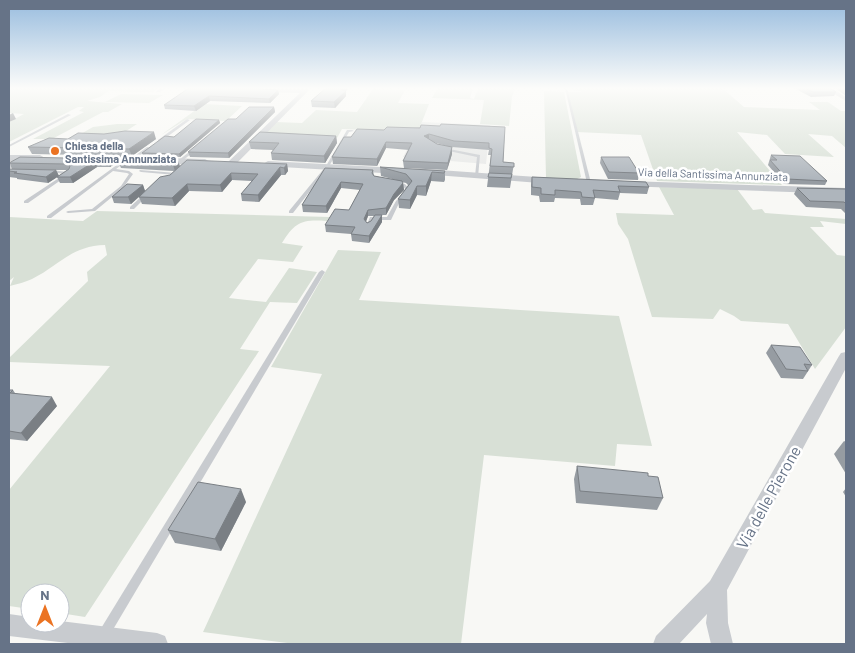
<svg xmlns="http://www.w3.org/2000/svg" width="855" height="653" viewBox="0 0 855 653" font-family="Barlow,sans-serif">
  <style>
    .built { fill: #e8e9e8 }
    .green { fill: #d8e0d6 }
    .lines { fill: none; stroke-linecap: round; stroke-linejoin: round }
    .service { fill: #c8cbcf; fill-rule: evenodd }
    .minor { fill: #c8cbcf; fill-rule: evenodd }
    .tertiary { fill: #c8cbcf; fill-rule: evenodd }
    .wall { fill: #969ca2; fill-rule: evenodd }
    .shaded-wall { fill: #7a7f84 }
    .building { fill: #aeb5bc; stroke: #7a7f84 }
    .poi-dot { fill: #eb7322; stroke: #fff; stroke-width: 2 }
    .labels { text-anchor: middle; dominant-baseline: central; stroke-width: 5; stroke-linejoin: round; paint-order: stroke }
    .far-poi-label { font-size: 11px; font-weight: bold; fill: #667387; stroke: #fff; text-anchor: start }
    .far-street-label { font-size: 11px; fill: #667387; stroke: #fff }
    .near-street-label { font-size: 16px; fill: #667387; stroke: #fff }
  </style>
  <rect width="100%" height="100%" fill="#f8f8f5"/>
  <polygon class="built" points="422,122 490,125 486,164 403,157"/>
  <g class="green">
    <polygon points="9,88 159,88 153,92 108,91 100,97 87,101 122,104 108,112 103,112 52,139 33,139 84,112 79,111 84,107 78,107 9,142 9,122 24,114 9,113"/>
    <polygon points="353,88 405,90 398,103 429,104 418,132 342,129 337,138 263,134 276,122 302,123 316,110 357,112 373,89"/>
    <polygon points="438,88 473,88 470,98 474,99 478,88 515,88 512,97 509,126 480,124 484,100 432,98"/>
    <polygon points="568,88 722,88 744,107 820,110 809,102 828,102 841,111 846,111 846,148 832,136 808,134 834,157 785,154 767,135 737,132 782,185 657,181 641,135 577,132 567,92 583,92"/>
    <polygon points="544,91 564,92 581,177 575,180 546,178"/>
    <polygon points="121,94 163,95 149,103 105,102"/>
    <polygon points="204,104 242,106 226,121 187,119 161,135"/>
    <polygon points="117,124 137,124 117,137 72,139 93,127"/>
    <polygon points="659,187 737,189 753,210 762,209 765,213 846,219 846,224 820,221 824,227 810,227 837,255 846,256 846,327 815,369 788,324 741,321 734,316 720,309 713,319 652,317 628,239 618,224 616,213 674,215"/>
    <path d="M97,211l233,6 -3,4c-25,-2 -32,1 -45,22l21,3 -10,16 -35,-3 -29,39 37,4 23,-34 28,4 -20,31 -27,-1 -30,47 19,2 -174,266 -25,-4v-20h-30v16l-21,-3v-116l101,-124 -101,-4v-4l79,-77 -1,-9 20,-17 -2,-10c-34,1 -45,20 -73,34 -6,3 -15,5 -22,7l4,-9 -5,4v-64l74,4z"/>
    <polygon points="338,250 381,252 359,300 619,316 652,446 617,444 615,466 484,455 461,644 295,644 203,632 322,374 271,367"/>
  </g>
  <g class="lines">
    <g class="service">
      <polygon points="565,88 567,88 591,183 590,184 587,183"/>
      <polygon points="68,114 71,115 9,147 9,145"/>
      <polygon points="187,119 190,120 160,142 158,142 158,140"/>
      <polygon points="347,130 352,130 354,131 349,132 328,168 293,213 289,213 289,211 326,166"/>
      <polygon points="147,147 150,148 134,160 132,160 132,158"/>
      <polygon points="194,148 197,149 181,162 179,162 179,160"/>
      <polygon points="444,148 480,155 478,177 475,176 477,157 444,150"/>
      <polygon points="125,159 128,160 116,169 129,171 133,174 123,188 95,211 68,213 66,212 68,211 92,209 121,186 129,174 127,173 113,171 51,218 47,218 47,216"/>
      <polygon points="18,161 21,162 9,169 9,166"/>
      <polygon points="49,170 69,172 71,173 28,203 24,203 24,201 65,174 50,172 49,172"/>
      <polygon points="140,170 176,173 178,174 176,175 141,172 139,171"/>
      <polygon points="396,182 405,184 410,190 400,201 391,220 374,220 370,228 366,228 366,227 370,217 387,217 396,201 406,190 403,186 396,184"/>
      <polygon points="143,195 147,196 134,209 130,209 130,207"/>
      <polygon points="322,270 325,272 108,638 104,639 100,638 99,634 100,630 319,272"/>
    </g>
    <g class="minor">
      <polygon points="159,88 166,88 160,92 156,92"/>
      <polygon points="305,88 311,88 235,165 229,165 229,161 300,93 262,92 260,89"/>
      <polygon points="824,88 831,88 846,97 846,101"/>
      <polygon points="846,352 846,368 727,590 728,623 733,644 711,644 706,623 707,614 679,644 653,644 656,636 710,581 839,356 841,353"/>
      <polygon points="9,614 30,617 30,623 60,623 60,621 157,633 165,636 168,644 76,644 9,636"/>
    </g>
    <g class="tertiary">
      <polygon points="9,155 40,155 45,158 40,161 9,161"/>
      <polygon points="83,156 205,159 210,162 205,165 80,161 80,157"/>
      <polygon points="268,161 399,168 404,171 399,174 265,166 263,164"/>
      <polygon points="425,169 552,178 557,181 552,184 422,174 422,170"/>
      <polygon points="627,181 846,188 846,194 623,186 623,182"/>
    </g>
  </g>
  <g class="wall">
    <polygon points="326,88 348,89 346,91 346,96 335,108 312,107 311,101"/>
    <polygon points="794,88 830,88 836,92 834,96 811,97"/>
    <polygon points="835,88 846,88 846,96"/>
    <polygon points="246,89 278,90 279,94 270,103 210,101 196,111 165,109 164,105"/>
    <polygon points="274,107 275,112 229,158 190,157 188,152 236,119"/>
    <polygon points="219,120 220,123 180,157 143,156 142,153"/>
    <path d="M440,126l65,1 -2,35 11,1 -4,25 -23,-1 4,-32h-3l1,-5 -37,-3v7l-5,16 -43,-2 -1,-7 6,-11 -23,-2 -9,18 -44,-2 -1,-7 19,-20 33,-7zM433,142l17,5 -13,-3z"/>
    <polygon points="336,136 337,143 325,163 272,160 271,153 273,150 251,149 249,142"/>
    <polygon points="156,139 132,156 32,154 28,147"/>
    <polygon points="771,155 827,181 825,185 784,184 768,165"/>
    <polygon points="601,157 639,173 638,180 608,179 600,163"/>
    <polygon points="177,158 180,166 287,164 288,171 285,175 281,175 259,202 242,201 241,194 252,181 232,180 222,192 189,191 175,206 142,204 139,197 131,204 114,203 112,197 143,185 145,191 170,175 174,171 121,168 117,159"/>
    <path d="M9,159l2,4 100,-4 2,6 -3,2h-13l-24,16h-13l-3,-6 -9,6 -31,-4v-1l-8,-1v-8h3l-2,-5 -1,1zM56,170h11l-8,6z"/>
    <path d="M380,167l65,4v9l-1,2 -13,-1 -5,15 -9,-1 -7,14 -11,-1 -1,-9 10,-14 -2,-2 -4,-1 1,1 1,7 -10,10 -8,15h-4v7l-13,21 -17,-2 -1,-7 -25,-2 -1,-7 24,-15 11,-20 -19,-2 -14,25 -24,-1 -1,-7 23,-37 48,2 1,6 22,4 -15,-4zM368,216h6l-3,5 -4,2 -1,-1z"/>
    <polygon points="532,177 649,187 647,194 620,193 618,200 595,198 593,205 581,205 580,199 555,198 554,202 540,202 539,196 531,195 531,185"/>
    <polygon points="797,188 846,189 846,214 841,209 806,207 794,194"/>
    <polygon points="771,345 812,365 803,379 781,378 766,353"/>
    <polygon points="9,390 13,390 15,393 57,406 27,441 9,439"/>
    <polygon points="844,441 846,442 846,474 834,454"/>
    <polygon points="577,466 648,476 663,498 657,510 576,503 574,479"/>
    <polygon points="846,488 846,497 843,492"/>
    <polygon points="246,502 221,551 175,543 168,530"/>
  </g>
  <g class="shaded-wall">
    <polygon points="343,88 348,88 346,91 346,96 335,108 334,102 341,90"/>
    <polygon points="278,90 279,94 270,103 269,99"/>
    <polygon points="209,96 210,101 196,111 194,106"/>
    <polygon points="274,107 275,112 229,158 228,153"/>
    <polygon points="13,113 16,119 9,122 9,115"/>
    <polygon points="219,120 220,123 180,157 179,154"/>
    <polygon points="154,132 156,139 132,156 129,149"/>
    <polygon points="429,134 429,140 424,136"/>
    <polygon points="336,136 337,143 325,163 324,156"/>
    <polygon points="386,142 386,148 377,166 377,159"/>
    <polygon points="452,147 452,154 447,170 448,163"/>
    <polygon points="177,158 180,167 175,171 172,162"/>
    <polygon points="111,159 113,165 110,167 108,162"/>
    <polygon points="95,161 97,167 73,183 70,177"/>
    <polygon points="287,164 288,171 285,175 284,168"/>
    <polygon points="280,167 281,175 259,202 258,195"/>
    <polygon points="56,170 59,176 48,183 46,177"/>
    <polygon points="432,172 431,181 426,196 426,186"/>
    <polygon points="231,173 232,180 222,192 220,185"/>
    <polygon points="341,182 341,188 327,213 326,206"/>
    <polygon points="403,183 404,190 394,200 386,215 386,208 394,194"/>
    <polygon points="187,184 189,191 175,206 172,198"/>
    <polygon points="143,185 145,191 131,204 128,197"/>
    <polygon points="417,186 417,195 410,209 410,200"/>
    <polygon points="368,210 368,216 364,226 364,219"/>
    <polygon points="382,215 382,222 369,243 369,236"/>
    <polygon points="52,397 57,406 27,441 21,433"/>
    <polygon points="241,489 246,502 221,551 215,539"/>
  </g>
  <g class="building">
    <polygon points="189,88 246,88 278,90 269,99 209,96 194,106 164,105"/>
    <polygon points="326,88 343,88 341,90 346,91 334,102 311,101"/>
    <polygon points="805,88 830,88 836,92 813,92"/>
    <polygon points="249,107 274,107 228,153 188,152 228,119 236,119"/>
    <polygon points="196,119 219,120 179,154 142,153 165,136 174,137"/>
    <polygon points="441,124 505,127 503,162 514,163 514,167 490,166 492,149 489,148 489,143 454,141 429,134 424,136 437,144 452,147 448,163 403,161 412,143 386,142 377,159 332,157 344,137 351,137 357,129 384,130 387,127 420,128 421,125 440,126"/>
    <polygon points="125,131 154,132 129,149 28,147 49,138 68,139 78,133 104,134"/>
    <polygon points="260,132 336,136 324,156 271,153 279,143 249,142"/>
    <polygon points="771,155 800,156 827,181 787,179 770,160 777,160"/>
    <polygon points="120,156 177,158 172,162 117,159"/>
    <polygon points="20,157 111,159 108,162 95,161 70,177 57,177 69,169 70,166 66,164 9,163"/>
    <polygon points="601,157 629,157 639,173 609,172"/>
    <polygon points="187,160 287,164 284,168 280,167 258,195 241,194 258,174 231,173 220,185 187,184 172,198 139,197 160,177 170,175"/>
    <polygon points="380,167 445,171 444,173 432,172 426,186 417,186 410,200 398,199 412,181 406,174"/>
    <polygon points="325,168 373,170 372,173 374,176 402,181 403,183 394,194 386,208 368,210 364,219 367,223 371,221 375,215 382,215 369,236 351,234 355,227 325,225 335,209 349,210 363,184 341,182 326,206 302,205"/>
    <polygon points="9,169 56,170 46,177 14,173 17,172 9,171"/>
    <polygon points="489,173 512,174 511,178 488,177"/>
    <polygon points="532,177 646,182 649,187 618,186 620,192 593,190 595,198 582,197 581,192 555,190 555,195 541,194 541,188 532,187"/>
    <polygon points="127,184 143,185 128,197 112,197"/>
    <polygon points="797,188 846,189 846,204 844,202 810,201"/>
    <polygon points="771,345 800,347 812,365 804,364 808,371 786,369"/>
    <polygon points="9,390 13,390 10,393 52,397 21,433 9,431"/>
    <polygon points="577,466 648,473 648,476 658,477 663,498 580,491"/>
    <polygon points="198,482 241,489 215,539 168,530"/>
  </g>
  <linearGradient id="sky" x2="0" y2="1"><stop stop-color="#98bcde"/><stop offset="0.49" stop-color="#fcfcfa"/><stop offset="1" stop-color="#fcfcfa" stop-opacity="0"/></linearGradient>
  <rect width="855" height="180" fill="url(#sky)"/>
  <circle class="poi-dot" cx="55" cy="151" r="5"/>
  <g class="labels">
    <g class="far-poi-label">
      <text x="65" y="145">Chiesa della<tspan x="65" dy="13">Santissima Annunziata</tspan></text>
    </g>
    <g class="far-street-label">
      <text transform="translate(713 174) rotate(2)">Via della Santissima Annunziata</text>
    </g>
    <g class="near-street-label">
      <text transform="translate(768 497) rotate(-61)">Via delle Pierone</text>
    </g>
  </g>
  <rect width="855" height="653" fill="none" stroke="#667387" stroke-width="20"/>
  <g transform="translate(45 608)"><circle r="24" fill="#ffffff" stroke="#c2c7cf"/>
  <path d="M0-4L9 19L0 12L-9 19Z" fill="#eb7322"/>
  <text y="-8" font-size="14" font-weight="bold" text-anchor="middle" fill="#667387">N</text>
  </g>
</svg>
